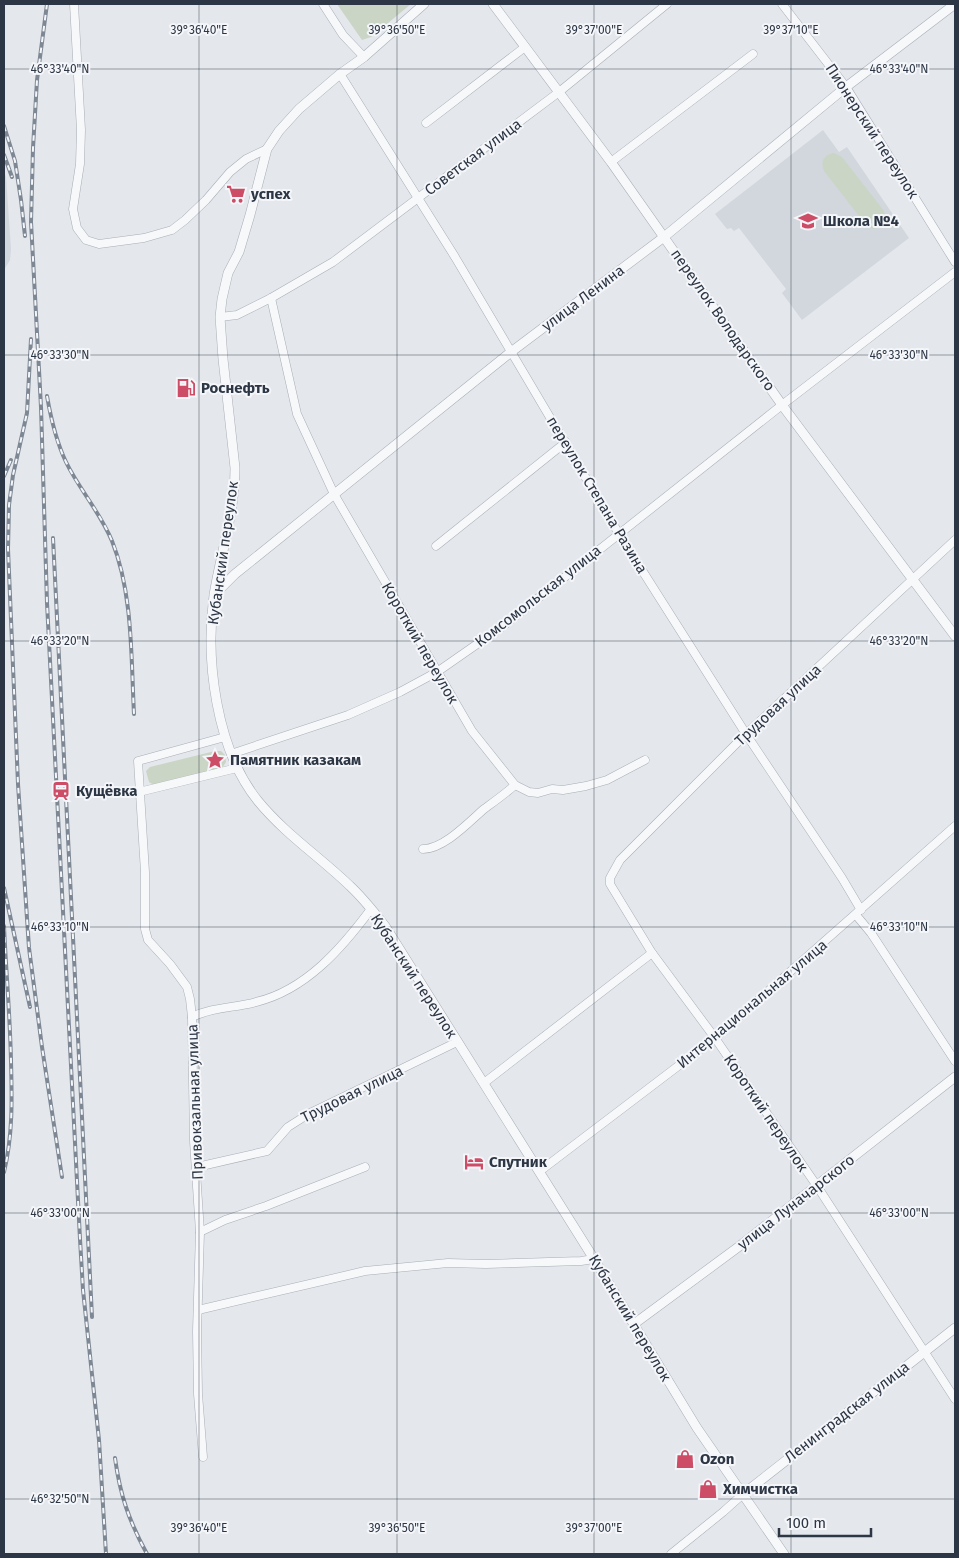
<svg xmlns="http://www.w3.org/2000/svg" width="959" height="1558" viewBox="0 0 959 1558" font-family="'Fira Sans',sans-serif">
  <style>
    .built { fill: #d2d7de }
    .green { fill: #cad5c5 }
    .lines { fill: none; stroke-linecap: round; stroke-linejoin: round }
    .minor-casing { stroke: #a9aeb6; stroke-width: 9 }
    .tertiary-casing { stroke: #a9aeb6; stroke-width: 10 }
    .minor { stroke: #f7f8fa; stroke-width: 8 }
    .tertiary { stroke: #f7f8fa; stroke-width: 9 }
    .rail-casing { stroke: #7e8895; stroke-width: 4 }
    .rail { stroke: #f4f6f9; stroke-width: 2; stroke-dasharray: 5.5; stroke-linecap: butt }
    .ticks { fill: none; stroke: #2c3644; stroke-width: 1; stroke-opacity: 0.45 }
    .labels { text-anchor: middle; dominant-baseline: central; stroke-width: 4; stroke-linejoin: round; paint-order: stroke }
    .street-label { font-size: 15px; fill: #2c3644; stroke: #f4f6f9 }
    .poi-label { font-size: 15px; font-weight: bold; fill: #2c3644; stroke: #f4f6f9; text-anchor: start }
    .ticks-label { font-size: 12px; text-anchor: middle; fill: #2c3644; stroke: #f4f6f9; stroke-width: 4; stroke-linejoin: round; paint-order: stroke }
  </style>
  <rect width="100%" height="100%" fill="#e4e7ec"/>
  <g class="built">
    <polygon points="823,130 839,152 847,147 909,238 802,320 782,293 786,289 739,228 734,231 731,228 727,229 715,214"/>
    <polygon points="4,171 6,177 11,249 10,260 4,270"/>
  </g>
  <g class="green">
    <polygon points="337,4 411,4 371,37 362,40"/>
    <path d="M834,153l8,4 42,54 2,8 -5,8 -8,2 -7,-4 -42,-54c-4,-9 0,-17 10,-18z"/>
    <polygon points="215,751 221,751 225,755 226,762 222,768 154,785 149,782 146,771 150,767"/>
  </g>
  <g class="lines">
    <g class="minor-casing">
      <g id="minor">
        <polyline points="74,4 81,130 80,164 73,209 77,228 86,240 99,244 144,238 172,230 185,220 206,200 230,172 246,159 267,149"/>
        <polyline points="323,4 343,35 364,57"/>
        <polyline points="782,4 846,87 955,262"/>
        <polyline points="340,74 455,257 619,534 746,734 842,878 861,910"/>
        <polyline points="426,123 525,47"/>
        <polyline points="611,162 753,54"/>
        <polyline points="271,298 297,414 334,494 472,731 515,785 529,792 538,793 552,789 563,790 586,786 607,780 645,760"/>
        <polyline points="220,317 237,315 271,298 333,262 559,92 667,4"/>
        <polyline points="955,540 746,734 620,860 610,878 610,884 652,953 715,1038 817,1186 955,1399"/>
        <polyline points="436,546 566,442"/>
        <polyline points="231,754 348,715 400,692 437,672 503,626 782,405 955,272"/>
        <polyline points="139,792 237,768"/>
        <path d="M423,849c21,0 46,-27 61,-40 11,-8 21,-15 31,-24"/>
        <polyline points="856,915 871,933 955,1061"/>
        <path d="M192,1017c20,-10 43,-9 64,-15 50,-12 86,-54 115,-93"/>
        <polyline points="484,1083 652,953"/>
        <polyline points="197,1167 267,1151 288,1127 310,1113 457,1042"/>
        <polyline points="540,1171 715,1038 955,826"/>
        <polyline points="200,1232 225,1220 266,1206 365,1167"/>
        <polyline points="198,1310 365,1271 448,1263 486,1264 581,1261 594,1259"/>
        <polyline points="203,1457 198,1394 197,1331 200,1232 194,1141 192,1017 190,999 187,987 170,964 148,940 145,929 145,872 138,761 225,737"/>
        <polyline points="671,1554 723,1512 742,1495"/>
      </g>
    </g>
    <g class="tertiary-casing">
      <g id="tertiary">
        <path d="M424,4l-60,53 -24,17 -41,35 -20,22 -12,18 -17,66 -11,37 -11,21 -6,26 -2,18 3,42 12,109c0,44 -14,84 -21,127 -9,65 2,154 44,206 27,33 62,56 92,85 13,12 24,26 35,40l209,333 103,169 87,126"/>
        <polyline points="493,4 611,162 782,405 955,636"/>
        <polyline points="215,594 235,574 511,352 664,237 846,87 955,4"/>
        <polyline points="634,1324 741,1245 955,1077"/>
        <polyline points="742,1495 955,1328"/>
      </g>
    </g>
    <use href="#minor" class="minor"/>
    <use href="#tertiary" class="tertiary"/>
    <g class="rail-casing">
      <g id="rail">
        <polyline points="47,4 37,80 33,148 31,222 41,407 47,603 80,1239 83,1290 99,1440 106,1554"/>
        <polyline points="4,126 15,161 21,200 25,236"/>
        <polyline points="4,155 12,177"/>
        <polyline points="31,339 27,413 13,475 9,505 8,549 18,784 29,948 42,1047 62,1177"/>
        <path d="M47,396c4,23 9,45 19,66 13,27 34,50 46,79 21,52 19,117 22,173"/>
        <polyline points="4,476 11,460"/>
        <polyline points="53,538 92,1317"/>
        <polyline points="4,888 30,1007"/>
        <path d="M4,926c2,45 6,89 7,135 1,37 2,74 -7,111"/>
        <path d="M115,1458c5,37 14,63 32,96"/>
      </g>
    </g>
    <use href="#rail" class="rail"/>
  </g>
  <path class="ticks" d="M199,4v1550M397,4v1550M594,4v1550M791,4v1550M4,69h951M4,355h951M4,641h951M4,927h951M4,1213h951M4,1499h951"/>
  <defs>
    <g id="supermarket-bare" transform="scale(1.5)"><path d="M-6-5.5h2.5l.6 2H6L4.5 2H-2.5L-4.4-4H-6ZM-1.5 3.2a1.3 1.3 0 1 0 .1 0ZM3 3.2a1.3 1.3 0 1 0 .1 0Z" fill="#cd4d67" stroke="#f4f6f9" stroke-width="2.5" paint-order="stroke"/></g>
    <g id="school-bare" transform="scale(1.5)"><path d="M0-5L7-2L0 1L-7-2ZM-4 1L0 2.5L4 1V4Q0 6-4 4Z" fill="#cd4d67" stroke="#f4f6f9" stroke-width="2.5" paint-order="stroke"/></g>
    <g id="fuel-bare" transform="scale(1.5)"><path d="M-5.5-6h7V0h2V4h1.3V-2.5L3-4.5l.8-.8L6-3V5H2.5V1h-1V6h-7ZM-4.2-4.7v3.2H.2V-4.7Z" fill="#cd4d67" stroke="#f4f6f9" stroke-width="2.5" paint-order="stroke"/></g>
    <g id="sight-bare" transform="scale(1.5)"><path d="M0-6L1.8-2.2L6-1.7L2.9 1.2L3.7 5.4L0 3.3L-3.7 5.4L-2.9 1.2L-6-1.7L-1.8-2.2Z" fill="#cd4d67" stroke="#f4f6f9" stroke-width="2.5" paint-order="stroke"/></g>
    <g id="station-bare" transform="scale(1.5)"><path d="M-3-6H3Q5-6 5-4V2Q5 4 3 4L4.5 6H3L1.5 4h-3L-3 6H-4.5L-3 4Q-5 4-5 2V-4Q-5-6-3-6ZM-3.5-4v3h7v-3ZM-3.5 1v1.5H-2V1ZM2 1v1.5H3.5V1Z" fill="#cd4d67" stroke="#f4f6f9" stroke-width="2.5" paint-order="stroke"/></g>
    <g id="hotel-bare" transform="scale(1.5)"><path d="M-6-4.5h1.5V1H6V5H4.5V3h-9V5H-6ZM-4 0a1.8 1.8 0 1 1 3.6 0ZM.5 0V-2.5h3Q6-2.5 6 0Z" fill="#cd4d67" stroke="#f4f6f9" stroke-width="2.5" paint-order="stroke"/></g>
    <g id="shop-bare" transform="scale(1.5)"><path d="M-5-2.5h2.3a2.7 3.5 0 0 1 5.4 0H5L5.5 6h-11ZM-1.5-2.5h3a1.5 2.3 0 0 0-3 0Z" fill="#cd4d67" stroke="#f4f6f9" stroke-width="2.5" paint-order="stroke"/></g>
  </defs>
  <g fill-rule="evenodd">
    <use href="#supermarket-bare" x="236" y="194"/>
    <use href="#school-bare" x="808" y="221"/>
    <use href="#fuel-bare" x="186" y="388"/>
    <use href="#sight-bare" x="215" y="760"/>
    <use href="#station-bare" x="61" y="791"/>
    <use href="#hotel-bare" x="474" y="1162"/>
    <use href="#shop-bare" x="685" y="1459"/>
    <use href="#shop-bare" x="708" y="1489"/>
  </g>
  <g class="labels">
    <g class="street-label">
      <text transform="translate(872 131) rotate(57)">Пионерский переулок</text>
      <text transform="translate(473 157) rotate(-37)">Советская улица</text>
      <text transform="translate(583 298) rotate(-37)">улица Ленина</text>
      <text transform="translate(723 320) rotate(55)">переулок Володарского</text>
      <text transform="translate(597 495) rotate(59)">переулок Степана Разина</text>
      <text transform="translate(223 553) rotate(-82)">Кубанский переулок</text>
      <text transform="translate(538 596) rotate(-38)">Комсомольская улица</text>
      <text transform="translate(420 643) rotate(60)">Короткий переулок</text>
      <text transform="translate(778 705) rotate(-43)">Трудовая улица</text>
      <text transform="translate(414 976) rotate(57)">Кубанский переулок</text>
      <text transform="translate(752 1004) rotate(-40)">Интернациональная улица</text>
      <text transform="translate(352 1094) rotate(-26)">Трудовая улица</text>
      <text transform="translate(195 1102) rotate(-92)">Привокзальная улица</text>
      <text transform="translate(766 1113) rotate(56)">Короткий переулок</text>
      <text transform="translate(796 1202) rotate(-38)">улица Луначарского</text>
      <text transform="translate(630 1318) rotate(59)">Кубанский переулок</text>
      <text transform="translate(847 1412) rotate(-38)">Ленинградская улица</text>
    </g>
    <g class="poi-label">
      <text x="251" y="194">успех</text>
      <text x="823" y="221">Школа №4</text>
      <text x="201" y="388">Роснефть</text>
      <text x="230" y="760">Памятник казакам</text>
      <text x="76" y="791">Кущёвка</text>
      <text x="489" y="1162">Спутник</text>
      <text x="700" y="1459">Ozon</text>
      <text x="723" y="1489">Химчистка</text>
    </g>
  </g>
  <g class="ticks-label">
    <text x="199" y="34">39°36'40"E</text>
    <text x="397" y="34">39°36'50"E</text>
    <text x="594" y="34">39°37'00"E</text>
    <text x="791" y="34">39°37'10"E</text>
    <text x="60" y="73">46°33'40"N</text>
    <text x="899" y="73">46°33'40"N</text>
    <text x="60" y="359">46°33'30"N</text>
    <text x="899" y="359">46°33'30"N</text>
    <text x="60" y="645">46°33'20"N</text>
    <text x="899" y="645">46°33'20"N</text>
    <text x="60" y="931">46°33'10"N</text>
    <text x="899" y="931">46°33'10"N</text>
    <text x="60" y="1217">46°33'00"N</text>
    <text x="899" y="1217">46°33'00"N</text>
    <text x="60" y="1503">46°32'50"N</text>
    <text x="199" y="1532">39°36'40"E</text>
    <text x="397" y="1532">39°36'50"E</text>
    <text x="594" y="1532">39°37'00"E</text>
  </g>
  <rect width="959" height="1558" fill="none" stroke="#2c3644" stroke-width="10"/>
  <path d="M779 1528v8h92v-8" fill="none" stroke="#2c3644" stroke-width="2.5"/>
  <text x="786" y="1528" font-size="15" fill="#2c3644" stroke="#f4f6f9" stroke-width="4" paint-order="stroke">100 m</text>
</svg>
